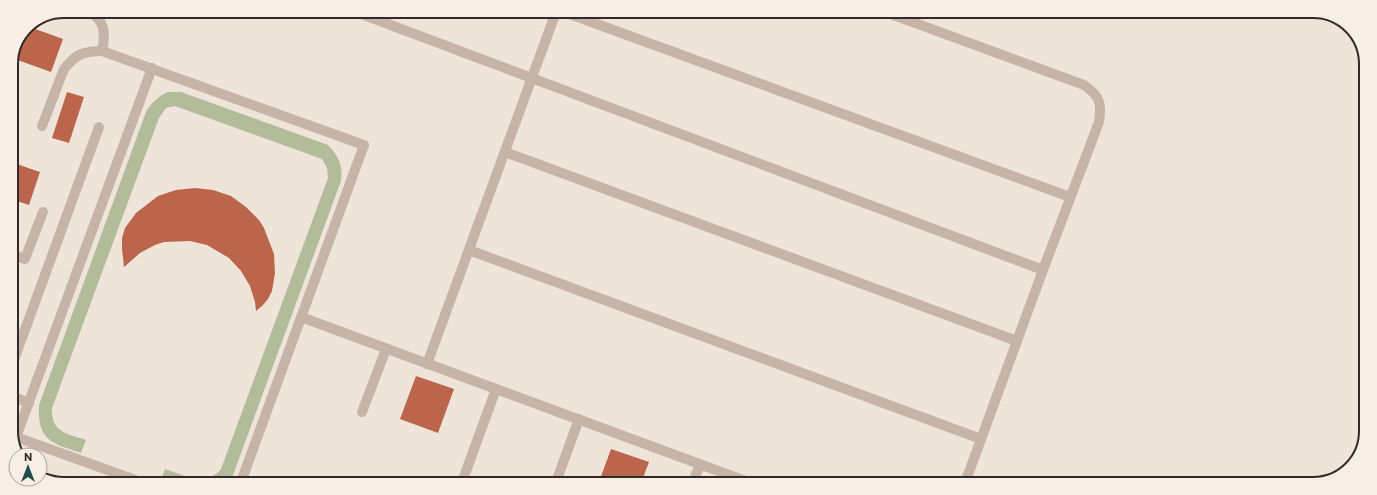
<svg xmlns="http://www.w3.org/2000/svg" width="1377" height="495" viewBox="0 0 1377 495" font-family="Commissioner,sans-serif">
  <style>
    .green { fill: #b2bc9b }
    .building { fill: #bb654c }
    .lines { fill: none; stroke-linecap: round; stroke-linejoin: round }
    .minor { stroke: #c5b4a7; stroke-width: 10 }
    .rim { fill: none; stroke: #322a27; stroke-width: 2 }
  </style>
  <rect width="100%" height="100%" fill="#efe4da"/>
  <path class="green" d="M168,92h13l147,53c11,11 15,21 13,36l-108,294 -4,7h-69l5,-13c17,6 42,18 56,0l107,-291 -1,-10 -5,-9 -147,-53 -9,2 -7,10 -107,290c-1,25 14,25 34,32l-5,13c-29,-10 -44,-12 -42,-48l107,-293c6,-10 11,-15 22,-20z"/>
  <g class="building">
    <polygon points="27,26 63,39 51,72 12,58"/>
    <polygon points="67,92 84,97 69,143 52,138"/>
    <polygon points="11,162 40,172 29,205 11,199"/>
    <polygon points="195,188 213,190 231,196 246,207 259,220 264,228 274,254 275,273 272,291 268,299 263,305 256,311 255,302 250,286 241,271 229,258 207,245 190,241 164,242 155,245 140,253 124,267 122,249 122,238 125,228 136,213 158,196 176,190"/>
    <polygon points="1364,311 1364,327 1359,325"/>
    <polygon points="416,376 454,389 438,433 400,419"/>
    <polygon points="611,449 649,462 641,483 599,482"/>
  </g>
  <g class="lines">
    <g class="minor">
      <path d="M87,11c18,8 19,22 15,40l262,94 -123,337"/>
      <polyline points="356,12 1043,270"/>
      <polyline points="564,12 1070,197"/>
      <path d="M888,13l196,72c16,11 18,18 15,37l-56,148 -78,213"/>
      <path d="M42,126l22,-57c12,-15 19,-18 38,-18"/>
      <polyline points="505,152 1017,341"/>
      <polyline points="469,250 981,439"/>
      <polyline points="11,254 25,259 43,212"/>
      <polyline points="301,317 751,483"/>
      <polyline points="427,364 556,12"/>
      <polyline points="11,368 99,127"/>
      <polyline points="11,396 29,403"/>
      <polyline points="362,412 386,349"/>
      <polyline points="138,481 16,437 152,68"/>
      <polyline points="462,482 496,389"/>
      <polyline points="556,482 579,419"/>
      <polyline points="693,483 700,464"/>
    </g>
  </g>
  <path d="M0 0H1377V495H0ZM64 18H1313A46 46 0 0 1 1359 64V431A46 46 0 0 1 1313 477H64A46 46 0 0 1 18 431V64A46 46 0 0 1 64 18Z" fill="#f7eee5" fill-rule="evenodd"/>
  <path class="rim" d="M64 18H1313A46 46 0 0 1 1359 64V431A46 46 0 0 1 1313 477H64A46 46 0 0 1 18 431V64A46 46 0 0 1 64 18Z"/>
  <g transform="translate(28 467)"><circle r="19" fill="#f7eee5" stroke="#a8a099"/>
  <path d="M0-3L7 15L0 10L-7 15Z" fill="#204e50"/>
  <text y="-6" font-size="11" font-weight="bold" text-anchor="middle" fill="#322a27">N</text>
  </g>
</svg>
